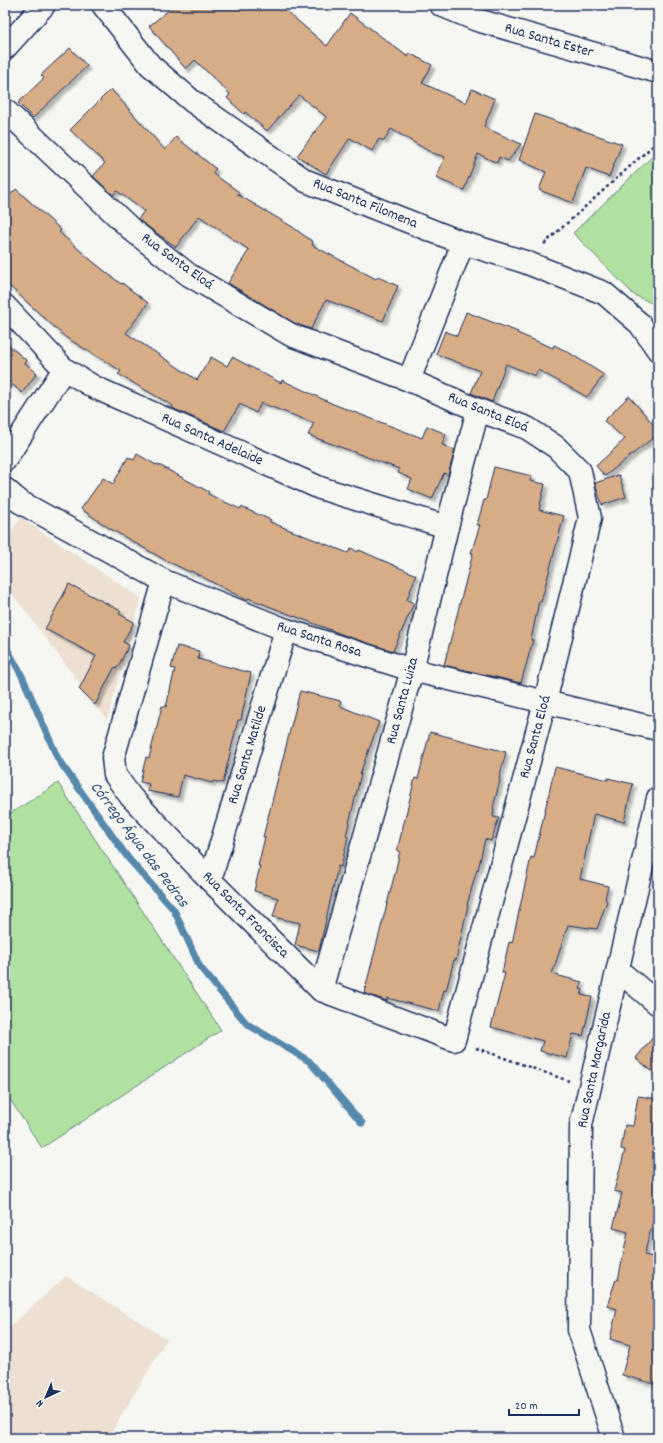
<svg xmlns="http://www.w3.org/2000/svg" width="663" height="1443" viewBox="0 0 663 1443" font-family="Dekko,sans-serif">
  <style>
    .built { fill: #ede0d2 }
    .green { fill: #b0e1a1; stroke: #668880 }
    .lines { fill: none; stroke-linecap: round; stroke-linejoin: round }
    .stream { stroke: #5688ab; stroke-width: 7 }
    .building { fill: #d7ad88; stroke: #1b2f5e; filter: url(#shadow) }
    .street-casing { stroke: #1b2f5e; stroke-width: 25 }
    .secondary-casing { stroke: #1b2f5e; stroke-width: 25 }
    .path { stroke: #1b2f5e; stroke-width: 2.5; stroke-dasharray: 3 3; stroke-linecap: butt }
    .street { stroke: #f6f6f2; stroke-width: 22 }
    .secondary { stroke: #f6f6f2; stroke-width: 22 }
    .labels { text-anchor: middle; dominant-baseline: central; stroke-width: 3; stroke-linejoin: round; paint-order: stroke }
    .street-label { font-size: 15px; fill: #1b2f5e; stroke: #f6f6f2 }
    .water-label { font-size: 16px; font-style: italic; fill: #34547e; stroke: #f6f6f2 }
  </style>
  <defs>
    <filter id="shadow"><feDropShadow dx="3.5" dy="3.5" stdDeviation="1" flood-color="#0004"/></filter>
  </defs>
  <rect width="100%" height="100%" fill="#f6f6f2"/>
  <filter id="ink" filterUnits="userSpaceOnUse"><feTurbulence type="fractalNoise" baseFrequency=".025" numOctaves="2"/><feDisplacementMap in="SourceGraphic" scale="8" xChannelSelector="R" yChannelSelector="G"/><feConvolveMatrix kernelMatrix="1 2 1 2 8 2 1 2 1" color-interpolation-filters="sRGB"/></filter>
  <g filter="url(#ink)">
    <g class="built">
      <polygon points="21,518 141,598 107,720 5,584 5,540"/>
      <polygon points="66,1276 167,1339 108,1438 5,1438 5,1331"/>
    </g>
    <g class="green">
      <polygon points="658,151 658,306 634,295 573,233"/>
      <polygon points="58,783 221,1030 42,1148 5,1092 5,817"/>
    </g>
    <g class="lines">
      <polyline class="stream" points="5,645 22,676 58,759 128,858 174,910 200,967 247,1024 309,1061 362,1123"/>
    </g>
    <g class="building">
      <polygon points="175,5 279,5 327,46 350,13 408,57 409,53 432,65 422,83 466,103 472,89 495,99 484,127 521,144 508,161 499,157 497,163 478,154 464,190 436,178 445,157 432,153 391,129 384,141 379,139 372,151 350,138 326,174 297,156 326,117 299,95 267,131 245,112 244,114 227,98 230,94 195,60 186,69 149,26"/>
      <polygon points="70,48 87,66 33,118 18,103 44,78 41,75"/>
      <polygon points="111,89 165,150 176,137 216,169 212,173 239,192 237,194 291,226 313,242 312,245 376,279 378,277 398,286 383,321 326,300 311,329 296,324 228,283 249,250 199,216 176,247 140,221 138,219 144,211 117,191 113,195 93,176 105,163 70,130"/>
      <polygon points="535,114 622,144 609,177 586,168 573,203 539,190 546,172 519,160"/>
      <polygon points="16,189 61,230 59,232 92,261 121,284 122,283 148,303 126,333 197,380 211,357 227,366 232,357 281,383 282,380 333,404 422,438 427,426 446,434 442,445 455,450 448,475 444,473 432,499 408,489 412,479 398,473 399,469 308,435 314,423 261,403 256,413 240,404 224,431 172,408 173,406 118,374 121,371 65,337 5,282 5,200"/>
      <polygon points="466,312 518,332 517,333 553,348 554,345 568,352 604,375 587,397 538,370 535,376 506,364 492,402 471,393 480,371 436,354 445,331 457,336"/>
      <polygon points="5,342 27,361 25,363 37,373 22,393 9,382 5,387"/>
      <polygon points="629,396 658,430 658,434 605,476 596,466 625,439 604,421"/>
      <polygon points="137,454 156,465 157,464 209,492 208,494 240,509 241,507 271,520 270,522 348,553 351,548 358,552 359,550 416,575 407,600 414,603 393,651 352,638 281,611 248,598 247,600 229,591 191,571 190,572 163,559 109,528 81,509 103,478 113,484 128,457 134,460"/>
      <polygon points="494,467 532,476 530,481 545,484 539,510 564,516 541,602 539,601 531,640 533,640 521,683 444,665 473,553 471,553 480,525 477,525 484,500 486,500"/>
      <polygon points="619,475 626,497 602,505 595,483"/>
      <polygon points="69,584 121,611 119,614 134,622 123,642 129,645 118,667 114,668 95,705 79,689 96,656 45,629"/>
      <polygon points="177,646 199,651 198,659 251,673 241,720 238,720 223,783 213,781 212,783 183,775 178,797 147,791 149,784 140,782 146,757 149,758 162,706 166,707 175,669 171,668"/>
      <polygon points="300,691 341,701 340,706 379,722 360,774 361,774 346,836 348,837 341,867 338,866 319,951 295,945 300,923 273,917 278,898 254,891 260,866 258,866 265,837 263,837"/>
      <polygon points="430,732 506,752 499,779 500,780 493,808 494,809 493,817 499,818 491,841 485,839 478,870 477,869 467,905 468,905 456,960 454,960 446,991 444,990 439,1011 387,998 387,1001 364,993 394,877 400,851 397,851 415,778 418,779"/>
      <polygon points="555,767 608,780 608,778 633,784 624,822 594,814 580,879 608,886 605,899 607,901 597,929 568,925 552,974 582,982 580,989 583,990 581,995 592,997 583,1036 573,1034 567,1058 540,1051 543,1041 491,1027 505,973 502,973 509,942 512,943 531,857 534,858"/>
      <polygon points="658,1031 658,1076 636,1058"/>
      <polygon points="638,1096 658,1099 658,1203 644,1255 658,1258 658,1290 653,1309 658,1311 658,1385 622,1375 630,1345 610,1339 617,1309 607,1306 616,1279 618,1280 628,1232 613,1228 622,1193 614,1191 625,1150 621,1149 625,1125 633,1126"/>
    </g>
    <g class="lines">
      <g class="street-casing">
        <g id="street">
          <polyline points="103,5 150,65 192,101 306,181 463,243 525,262 604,293 640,324 658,350"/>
          <polyline points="441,5 477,20 658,72"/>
          <polyline points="5,110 132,230 189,275 291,335 409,380 478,410 527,428 556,447 580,471 590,518 545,702 454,1040 321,990 210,880 131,797 115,775 113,758 164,581"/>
          <polyline points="5,306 64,369 94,387 320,488 447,527"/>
          <polyline points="409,380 463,243"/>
          <polyline points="5,460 64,369"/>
          <polyline points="5,489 20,502 164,581 286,630 412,670 658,729"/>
          <polyline points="210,880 286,630"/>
          <polyline points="618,970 658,1004"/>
          <polyline points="321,990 412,670 447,527 478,410"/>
          <polyline points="614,1438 579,1330 581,1125 658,798"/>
        </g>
      </g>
      <g class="secondary-casing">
        <polyline id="secondary" points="5,48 44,5"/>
      </g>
      <g class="path">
        <polyline points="544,244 658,141"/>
        <polyline points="476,1048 569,1081"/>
      </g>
      <use href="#street" class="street"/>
      <use href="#secondary" class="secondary"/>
    </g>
  </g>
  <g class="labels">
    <g class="street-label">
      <text transform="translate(549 41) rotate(16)">Rua Santa Ester</text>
      <text transform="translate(365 204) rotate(22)">Rua Santa Filomena</text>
      <text transform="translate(177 262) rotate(36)">Rua Santa Eloá</text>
      <text transform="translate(488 413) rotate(22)">Rua Santa Eloá</text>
      <text transform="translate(212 440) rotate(24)">Rua Santa Adelaide</text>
      <text transform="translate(319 640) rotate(18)">Rua Santa Rosa</text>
      <text transform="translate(403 701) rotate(-75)">Rua Santa Luiza</text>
      <text transform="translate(536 737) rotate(-75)">Rua Santa Eloá</text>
      <text transform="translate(248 755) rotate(-73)">Rua Santa Matilde</text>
      <text transform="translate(245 915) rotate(45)">Rua Santa Francisca</text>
      <text transform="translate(595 1070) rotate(-78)">Rua Santa Margarida</text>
    </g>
    <g class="water-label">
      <text transform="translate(139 845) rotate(53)">Córrego Água das Pedras</text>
    </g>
  </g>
  <rect width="663" height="1443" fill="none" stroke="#f6f6f2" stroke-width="20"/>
  <rect x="10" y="10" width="643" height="1423" fill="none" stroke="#1b2f5e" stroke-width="1.5" filter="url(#ink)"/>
  <g transform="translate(46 1397) rotate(224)" stroke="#f6f6f2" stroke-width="3" paint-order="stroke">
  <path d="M0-3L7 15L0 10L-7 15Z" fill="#1b2f5e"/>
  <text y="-6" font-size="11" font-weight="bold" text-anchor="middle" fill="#1b2f5e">N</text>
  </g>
  <path d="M509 1409v6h70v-6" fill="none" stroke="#1b2f5e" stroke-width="2"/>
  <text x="515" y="1409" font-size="12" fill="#1b2f5e" stroke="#f6f6f2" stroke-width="3" paint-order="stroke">20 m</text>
</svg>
